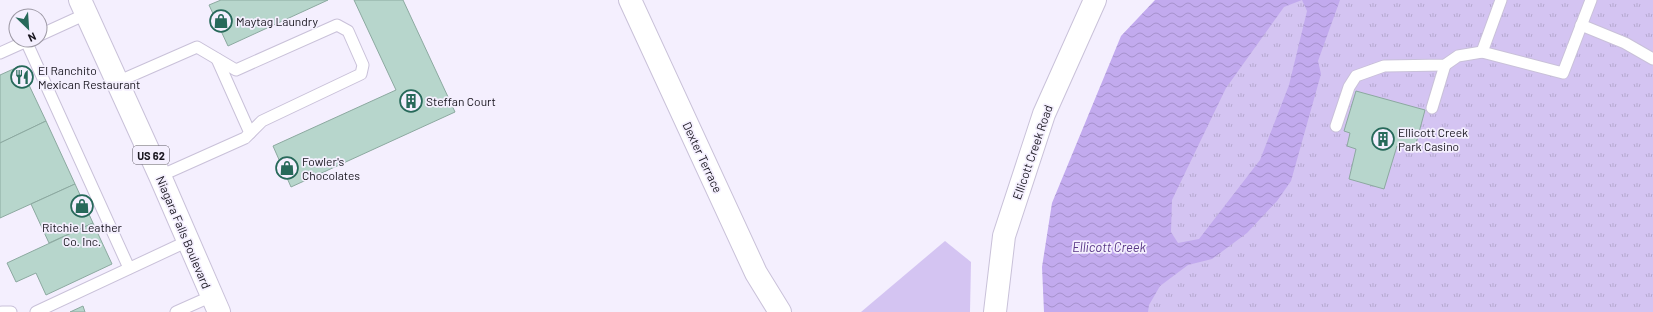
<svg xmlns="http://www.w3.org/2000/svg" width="1653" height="312" viewBox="0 0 1653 312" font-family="Barlow,sans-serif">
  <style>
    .green { fill: #d4c4f2 }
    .park { fill: url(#park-tufts) }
    .water { fill: url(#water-waves); fill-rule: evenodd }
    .building { fill: #b7d6cc; stroke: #8ca9a0 }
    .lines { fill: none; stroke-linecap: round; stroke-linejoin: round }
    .lane-casing { stroke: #c9c1d9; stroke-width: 13 }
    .street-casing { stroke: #c9c1d9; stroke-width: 24 }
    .secondary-casing { stroke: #c9c1d9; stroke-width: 24 }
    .primary-casing { stroke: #c9c1d9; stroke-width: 24 }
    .lane { stroke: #fff; stroke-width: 11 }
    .street { stroke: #fff; stroke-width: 22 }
    .secondary { stroke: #fff; stroke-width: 22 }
    .primary { stroke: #fff; stroke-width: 22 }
    .labels { text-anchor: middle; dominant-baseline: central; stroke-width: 3.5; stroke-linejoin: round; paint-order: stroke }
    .shield { fill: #f4effe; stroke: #5a5661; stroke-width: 1 }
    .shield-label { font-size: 11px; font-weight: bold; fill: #18151e }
    .poi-label { font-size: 12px; fill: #18151e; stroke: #f4effe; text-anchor: start }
    .street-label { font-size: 12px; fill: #18151e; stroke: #f4effe }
    .water-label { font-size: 13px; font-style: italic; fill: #583686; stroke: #f4effe }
  </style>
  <defs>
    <pattern id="park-tufts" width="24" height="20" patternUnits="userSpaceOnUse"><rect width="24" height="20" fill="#d4c4f2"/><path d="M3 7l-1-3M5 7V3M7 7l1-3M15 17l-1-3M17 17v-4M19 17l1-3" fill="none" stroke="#b5a8cf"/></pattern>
    <pattern id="water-waves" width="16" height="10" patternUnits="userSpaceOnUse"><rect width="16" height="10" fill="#c2aaee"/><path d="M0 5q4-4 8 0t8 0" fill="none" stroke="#a691cc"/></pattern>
  </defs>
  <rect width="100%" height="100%" fill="#f4effe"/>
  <polygon class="green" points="945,241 971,262 970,312 861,312"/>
  <polygon class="park" points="1247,0 1653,0 1653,312 1129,312"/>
  <path class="water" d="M1155,0h185l-22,61 3,13 -30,107 -14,20 -30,32 -35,26 -24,6 -28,21 -11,19 -1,7h-104l-2,-45 10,-64 69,-167zM1302,0l5,11 -18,74 -29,75 -61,79 -21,4 -7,-11 1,-32 54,-112 58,-81z"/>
  <g class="building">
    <polygon points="221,0 328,0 228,46 209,5"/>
    <polygon points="354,0 403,0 455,112 291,187 273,146 396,90"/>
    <polygon points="20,66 46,121 0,143 0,75"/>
    <polygon points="1356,91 1425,110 1414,151 1397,146 1384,189 1349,179 1356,149 1347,146 1350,133 1344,131"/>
    <polygon points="46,121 75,184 0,218 0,143"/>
    <polygon points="75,184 93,223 49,243 31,204"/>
    <polygon points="93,223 112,264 46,295 36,273 16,282 7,263"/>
    <polygon points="83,306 85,312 70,312"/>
  </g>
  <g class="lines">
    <g class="lane-casing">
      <g id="lane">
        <polyline points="1581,25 1625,43 1653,59"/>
        <polyline points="40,35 86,14"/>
        <polyline points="26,41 129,268"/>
        <polyline points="1482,52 1501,0"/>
        <polyline points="0,53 29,40"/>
        <polyline points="217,59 250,133"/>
        <polyline points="117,82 197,47 236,70 337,25 348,31 363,65 361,74 262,121 245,138 160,176"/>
        <polyline points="1432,108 1445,65"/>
        <polyline points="1336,126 1349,87 1356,76 1384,66 1445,65 1458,56 1482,52 1563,73 1591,0"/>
        <polyline points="2,312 11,312"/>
        <polyline points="36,312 188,241"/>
        <polyline points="176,312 212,296"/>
      </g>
    </g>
    <g class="street-casing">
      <polyline id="street" points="630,0 756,273 780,312"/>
    </g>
    <g class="secondary-casing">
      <polyline id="secondary" points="995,312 1004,236 1044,114 1095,0"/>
    </g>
    <g class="primary-casing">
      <polyline id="primary" points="80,0 160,176 219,312"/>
    </g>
    <use href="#lane" class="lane"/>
    <use href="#street" class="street"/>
    <use href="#secondary" class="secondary"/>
    <use href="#primary" class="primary"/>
  </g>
  <defs>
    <g id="shop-ring" transform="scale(1.15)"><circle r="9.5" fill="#f4effe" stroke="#27695a" stroke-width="1.5"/><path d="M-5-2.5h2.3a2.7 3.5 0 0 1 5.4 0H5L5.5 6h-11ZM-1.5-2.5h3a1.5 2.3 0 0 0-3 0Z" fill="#27695a"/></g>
    <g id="restaurant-ring" transform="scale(1.15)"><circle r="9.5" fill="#f4effe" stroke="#27695a" stroke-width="1.5"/><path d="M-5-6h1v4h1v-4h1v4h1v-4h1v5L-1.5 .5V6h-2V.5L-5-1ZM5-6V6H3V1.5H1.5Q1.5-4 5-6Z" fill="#27695a"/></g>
    <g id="building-ring" transform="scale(1.15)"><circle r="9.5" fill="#f4effe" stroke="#27695a" stroke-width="1.5"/><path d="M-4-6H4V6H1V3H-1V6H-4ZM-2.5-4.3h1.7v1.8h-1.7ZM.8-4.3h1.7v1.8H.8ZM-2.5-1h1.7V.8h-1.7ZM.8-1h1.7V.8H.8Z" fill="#27695a"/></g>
  </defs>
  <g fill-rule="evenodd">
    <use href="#shop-ring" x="221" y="21"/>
    <use href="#restaurant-ring" x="22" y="77"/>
    <use href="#building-ring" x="411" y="101"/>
    <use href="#building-ring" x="1383" y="139"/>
    <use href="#shop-ring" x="287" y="168"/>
    <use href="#shop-ring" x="82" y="206"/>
  </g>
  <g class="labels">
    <rect class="shield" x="133" y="146" width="36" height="18" rx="3"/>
    <g class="shield-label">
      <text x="151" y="155">US 62</text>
    </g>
    <g class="poi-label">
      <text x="236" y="21">Maytag Laundry</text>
      <text x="38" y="70">El Ranchito<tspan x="38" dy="14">Mexican Restaurant</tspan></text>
      <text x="426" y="101">Steffan Court</text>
      <text x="1398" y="132">Ellicott Creek<tspan x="1398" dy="14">Park Casino</tspan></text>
      <text x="302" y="161">Fowler's<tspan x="302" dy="14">Chocolates</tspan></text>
      <text x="82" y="227" text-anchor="middle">Ritchie Leather<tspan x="82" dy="14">Co. Inc.</tspan></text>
    </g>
    <g class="street-label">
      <text transform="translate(1032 152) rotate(-71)">Ellicott Creek Road</text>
      <text transform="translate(703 157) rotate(65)">Dexter Terrace</text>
      <text transform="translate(184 232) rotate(67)">Niagara Falls Boulevard</text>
    </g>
    <g class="water-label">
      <text x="1109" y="247">Ellicott Creek</text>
    </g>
  </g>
  <g transform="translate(28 28) rotate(155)"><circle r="19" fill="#f4effe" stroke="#9c98a4"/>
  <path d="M0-3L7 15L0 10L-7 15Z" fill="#27695a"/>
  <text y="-6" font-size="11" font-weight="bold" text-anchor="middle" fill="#18151e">N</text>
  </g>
</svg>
